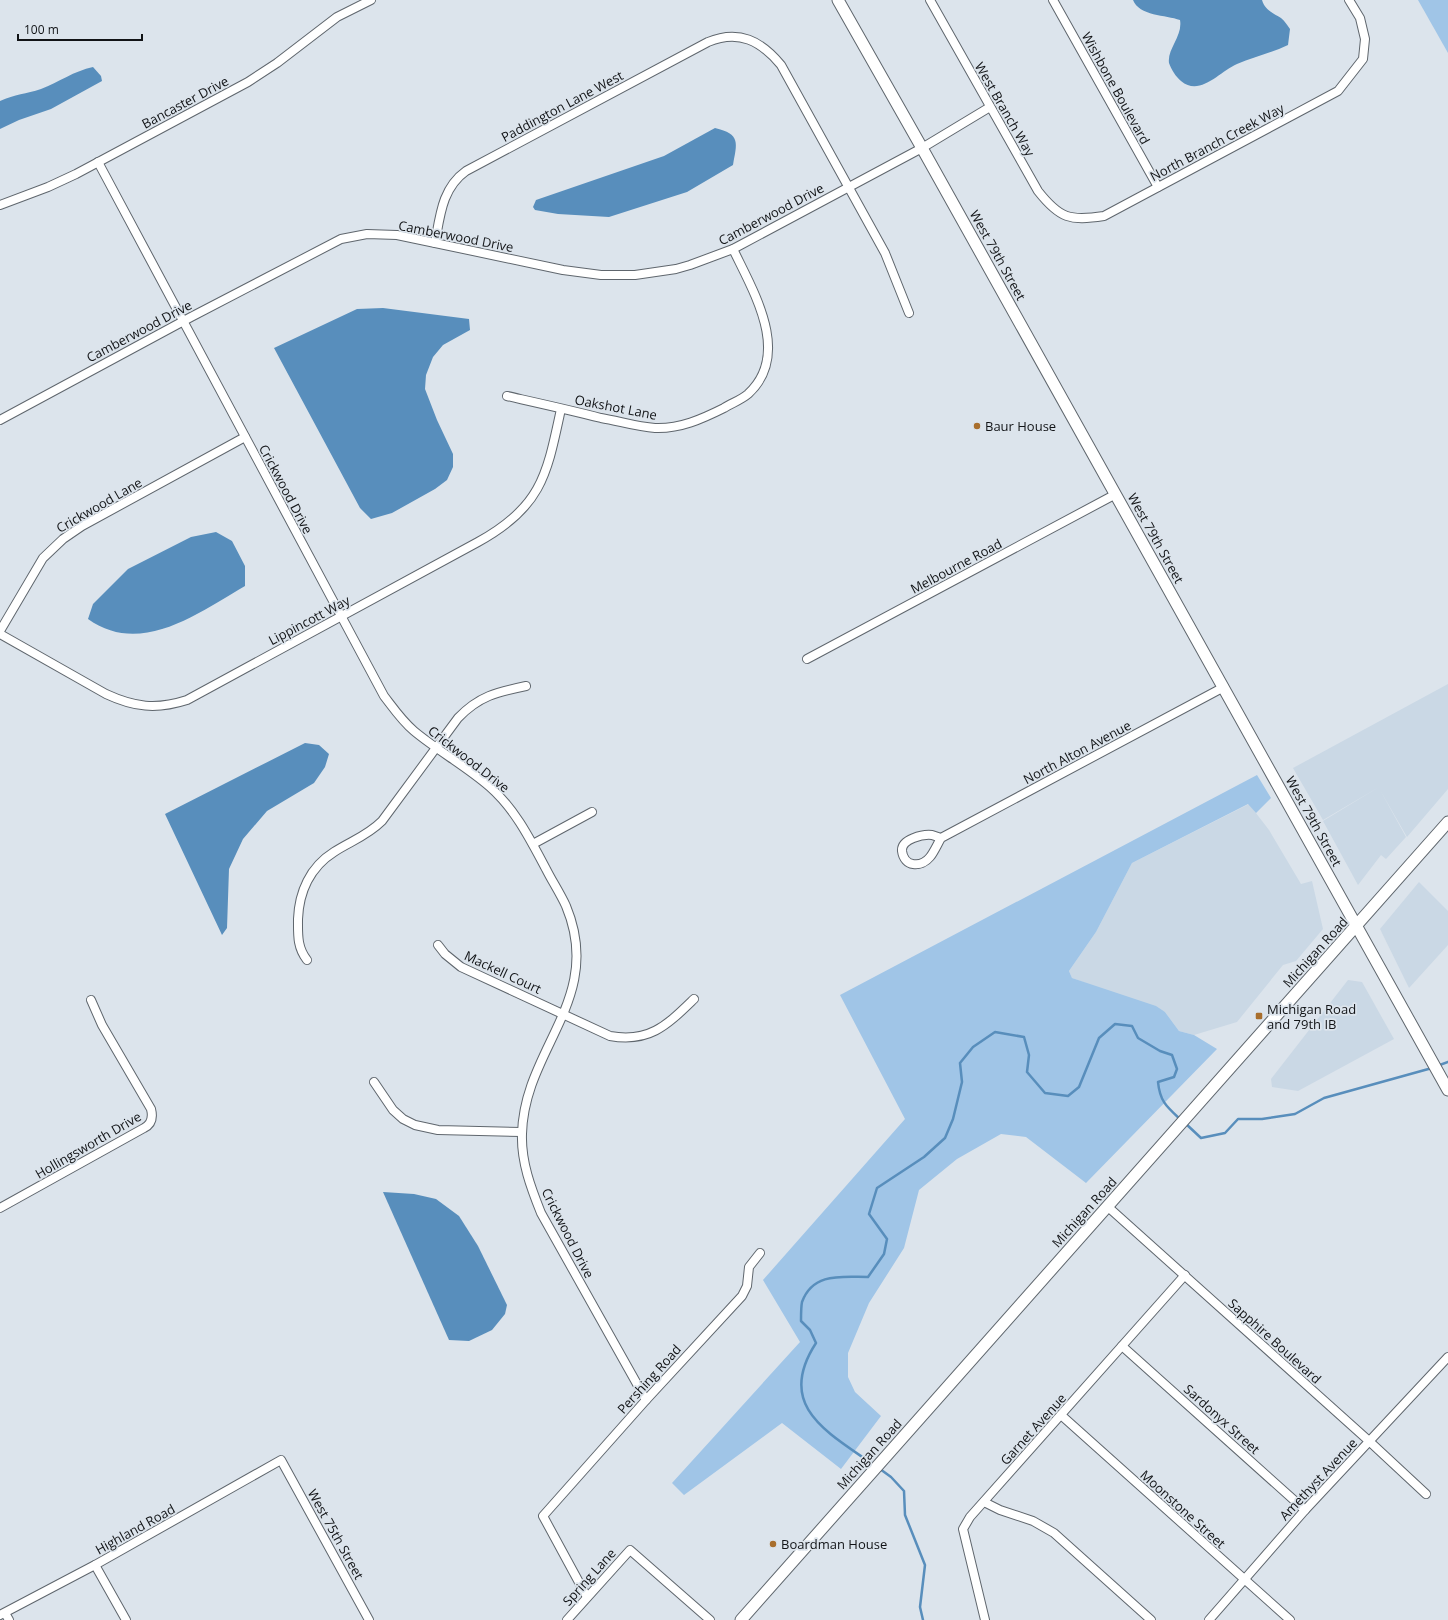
<svg xmlns="http://www.w3.org/2000/svg" width="1448" height="1620" viewBox="0 0 1448 1620" font-family="'Open Sans',sans-serif">
  <style>
    .built { fill: #cad8e5 }
    .green { fill: #a0c5e7 }
    .water { fill: #588ebc }
    .lines { fill: none; stroke-linecap: round; stroke-linejoin: round }
    .stream { stroke: #588ebc; stroke-width: 2.5 }
    .minor-casing { stroke: #5f666d; stroke-width: 10 }
    .major-casing { stroke: #5f666d; stroke-width: 13 }
    .minor { stroke: #fff; stroke-width: 8 }
    .major { stroke: #fff; stroke-width: 11 }
    .poi-dot { fill: #a86e2d; stroke: #dce4ec; stroke-width: 1.5 }
    .labels { text-anchor: middle; dominant-baseline: central; stroke-width: 3.5; stroke-linejoin: round; paint-order: stroke }
    .street-label { font-size: 13px; fill: #111316; stroke: #dce4ec }
    .poi-label { font-size: 13px; fill: #111316; stroke: #dce4ec; text-anchor: start }
  </style>
  <rect width="100%" height="100%" fill="#dce4ec"/>
  <g class="built">
    <polygon points="1448,684 1448,789 1407,837 1380,790 1406,837 1386,859 1381,855 1358,885 1323,821 1379,787 1323,820 1293,768"/>
    <polygon points="1249,804 1269,830 1301,884 1312,881 1323,929 1296,961 1283,965 1237,1022 1194,1035 1179,1031 1165,1012 1072,978 1069,971 1096,932 1132,863"/>
    <polygon points="1419,882 1448,911 1448,945 1409,988 1380,929"/>
    <polygon points="1348,980 1362,982 1394,1039 1298,1091 1272,1087 1271,1079"/>
  </g>
  <g class="green">
    <polygon points="1418,0 1448,0 1448,53"/>
    <polygon points="1257,775 1271,798 1256,813 1248,804 1132,863 1096,932 1069,971 1072,978 1156,1006 1165,1012 1179,1031 1194,1035 1217,1049 1086,1183 1026,1137 1001,1134 957,1159 919,1190 904,1248 869,1303 848,1353 848,1377 855,1392 881,1416 841,1469 782,1423 684,1495 672,1483 800,1342 763,1280 905,1119 840,995"/>
  </g>
  <g class="water">
    <path d="M1133,0h129c3,10 11,13 19,18 4,3 6,7 9,11l-2,16c-17,8 -34,12 -51,19 -18,8 -37,33 -56,17 -5,-4 -10,-12 -12,-18 -2,-14 14,-27 11,-43 -14,-5 -41,-4 -47,-20z"/>
    <path d="M93,67l8,9 1,5 -51,28 -32,11 -19,9v-28c15,-7 26,-7 41,-12 18,-7 33,-18 52,-22z"/>
    <path d="M715,128c26,6 22,15 18,37l-46,27 -78,25 -51,-3 -23,-4 -2,-3 3,-7 128,-44z"/>
    <polygon points="383,308 469,319 470,330 443,345 433,357 426,375 425,389 437,420 453,454 453,467 447,480 435,489 392,513 371,519 360,508 274,348 357,309"/>
    <path d="M216,532l16,9 13,25v20c-47,27 -104,71 -157,33l5,-15 35,-35 63,-32z"/>
    <polygon points="305,743 319,745 329,754 325,767 314,783 267,811 243,839 229,869 227,928 222,935 165,814"/>
    <polygon points="383,1192 414,1194 436,1199 459,1216 478,1246 507,1305 505,1314 492,1330 469,1341 449,1340"/>
  </g>
  <g class="lines">
    <g class="stream">
      <polyline points="1437,1066 1448,1062"/>
      <polyline points="1185,1123 1201,1138 1225,1133 1238,1119 1262,1119 1295,1114 1324,1098 1432,1068"/>
      <path d="M874,1465c-47,-33 -99,-59 -58,-122l-6,-13 -9,-9c0,-6 0,-14 1,-19 11,-30 40,-25 66,-25l16,-23 3,-15 -18,-25 8,-26 47,-31 21,-19 8,-19 9,-37 -2,-19 13,-16 22,-15 29,5 5,18 -2,17 18,21 23,3 11,-9 20,-49 16,-14 17,2 6,12 22,13 12,4 5,14 -3,8 -16,5c2,20 9,25 23,38"/>
      <polyline points="880,1469 891,1477 904,1491 905,1515 925,1565 920,1607 923,1620"/>
    </g>
    <g class="minor-casing">
      <g id="minor">
        <path d="M930,0l108,191c22,28 32,30 66,25l234,-125 25,-32 2,-20 -5,-21 -11,-18"/>
        <polyline points="1053,0 1158,187"/>
        <path d="M98,162l286,534c10,13 18,25 30,35 24,20 52,35 76,56 25,22 40,52 56,82 6,12 14,24 20,37 39,93 -42,142 -44,228 -1,28 9,54 19,79l105,187"/>
        <polyline points="0,205 48,187 76,174 248,82 277,63 337,17 371,0"/>
        <path d="M435,243c5,-27 7,-55 31,-72l242,-129c31,-13 53,-1 73,23l104,188 24,60"/>
        <path d="M507,396c31,7 63,14 94,22 18,3 36,9 54,10 25,1 47,-9 69,-20 8,-5 17,-8 24,-14 44,-40 5,-103 -15,-145"/>
        <polyline points="0,420 191,317 341,239 367,234 397,235 563,270 601,275 635,275 676,269 690,265 733,249 922,148 990,107"/>
        <polyline points="0,631 43,558 63,539 82,526 245,437"/>
        <path d="M0,634l106,60c28,13 50,16 81,6l291,-158c64,-35 69,-68 83,-133"/>
        <polyline points="807,659 1116,494"/>
        <path d="M941,838c-4,7 -7,14 -11,19 -9,11 -26,10 -28,-6 -1,-12 21,-17 30,-16 3,1 6,2 9,3l283,-151"/>
        <polyline points="533,844 592,812"/>
        <path d="M438,945l7,9 16,13 149,69c40,7 57,-11 84,-37"/>
        <path d="M307,960c-10,-13 -9,-25 -9,-41 1,-27 12,-52 36,-67 17,-11 33,-16 48,-31l76,-103c21,-22 39,-26 68,-32"/>
        <polyline points="374,1082 393,1110 403,1119 415,1125 438,1130 522,1132"/>
        <polyline points="1107,1206 1369,1441 1426,1494"/>
        <path d="M0,1208l144,-80c8,-4 9,-11 7,-19l-49,-84 -11,-25"/>
        <polyline points="1122,1346 1305,1510"/>
        <polyline points="1061,1415 1290,1620"/>
        <polyline points="984,1502 1000,1510 1033,1521 1054,1533 1151,1620"/>
        <polyline points="95,1565 126,1620"/>
        <polyline points="587,1597 543,1516 646,1400 742,1296 747,1286 749,1267 760,1253"/>
        <polyline points="5,1613 9,1620"/>
        <polyline points="0,1615 95,1565 281,1460 369,1620"/>
        <polyline points="567,1620 630,1550 710,1620"/>
        <polyline points="985,1620 963,1529 970,1517 1185,1275"/>
        <polyline points="1209,1620 1305,1510 1448,1357"/>
      </g>
    </g>
    <g class="major-casing">
      <g id="major">
        <polyline points="838,0 922,148 1448,1090"/>
        <polyline points="741,1620 1448,822"/>
      </g>
    </g>
    <use href="#minor" class="minor"/>
    <use href="#major" class="major"/>
  </g>
  <g class="poi-dot">
    <circle cx="977" cy="426" r="4"/>
    <rect x="1255" y="1012" width="8" height="8" rx="2"/>
    <circle cx="773" cy="1544" r="4"/>
  </g>
  <g class="labels">
    <g class="street-label">
      <text transform="translate(1116 88) rotate(61)">Wishbone Boulevard</text>
      <text transform="translate(185 102) rotate(-28)">Bancaster Drive</text>
      <text transform="translate(562 106) rotate(-28)">Paddington Lane West</text>
      <text transform="translate(1005 109) rotate(60)">West Branch Way</text>
      <text transform="translate(1217 142) rotate(-28)">North Branch Creek Way</text>
      <text transform="translate(771 214) rotate(-28)">Camberwood Drive</text>
      <text transform="translate(456 236) rotate(11)">Camberwood Drive</text>
      <text transform="translate(998 255) rotate(61)">West 79th Street</text>
      <text transform="translate(139 331) rotate(-28)">Camberwood Drive</text>
      <text transform="translate(616 407) rotate(11)">Oakshot Lane</text>
      <text transform="translate(286 489) rotate(62)">Crickwood Drive</text>
      <text transform="translate(99 505) rotate(-30)">Crickwood Lane</text>
      <text transform="translate(1156 538) rotate(61)">West 79th Street</text>
      <text transform="translate(956 566) rotate(-28)">Melbourne Road</text>
      <text transform="translate(309 620) rotate(-28)">Lippincott Way</text>
      <text transform="translate(1077 752) rotate(-28)">North Alton Avenue</text>
      <text transform="translate(469 759) rotate(38)">Crickwood Drive</text>
      <text transform="translate(1314 821) rotate(61)">West 79th Street</text>
      <text transform="translate(1315 952) rotate(-48)">Michigan Road</text>
      <text transform="translate(503 972) rotate(25)">Mackell Court</text>
      <text transform="translate(88 1145) rotate(-30)">Hollingsworth Drive</text>
      <text transform="translate(1084 1212) rotate(-48)">Michigan Road</text>
      <text transform="translate(568 1233) rotate(63)">Crickwood Drive</text>
      <text transform="translate(1275 1341) rotate(42)">Sapphire Boulevard</text>
      <text transform="translate(649 1379) rotate(-48)">Pershing Road</text>
      <text transform="translate(1222 1419) rotate(42)">Sardonyx Street</text>
      <text transform="translate(1033 1429) rotate(-48)">Garnet Avenue</text>
      <text transform="translate(869 1454) rotate(-48)">Michigan Road</text>
      <text transform="translate(1318 1479) rotate(-47)">Amethyst Avenue</text>
      <text transform="translate(1183 1509) rotate(42)">Moonstone Street</text>
      <text transform="translate(135 1529) rotate(-29)">Highland Road</text>
      <text transform="translate(336 1534) rotate(61)">West 75th Street</text>
      <text transform="translate(589 1577) rotate(-48)">Spring Lane</text>
    </g>
    <g class="poi-label">
      <text x="985" y="426">Baur House</text>
      <text x="1267" y="1009">Michigan Road<tspan x="1267" dy="15">and 79th IB</tspan></text>
      <text x="781" y="1544">Boardman House</text>
    </g>
  </g>
  <path d="M18 34v6h124v-6" fill="none" stroke="#111316" stroke-width="2"/>
  <text x="24" y="34" font-size="12" fill="#111316" stroke="#dce4ec" stroke-width="3" paint-order="stroke">100 m</text>
</svg>
